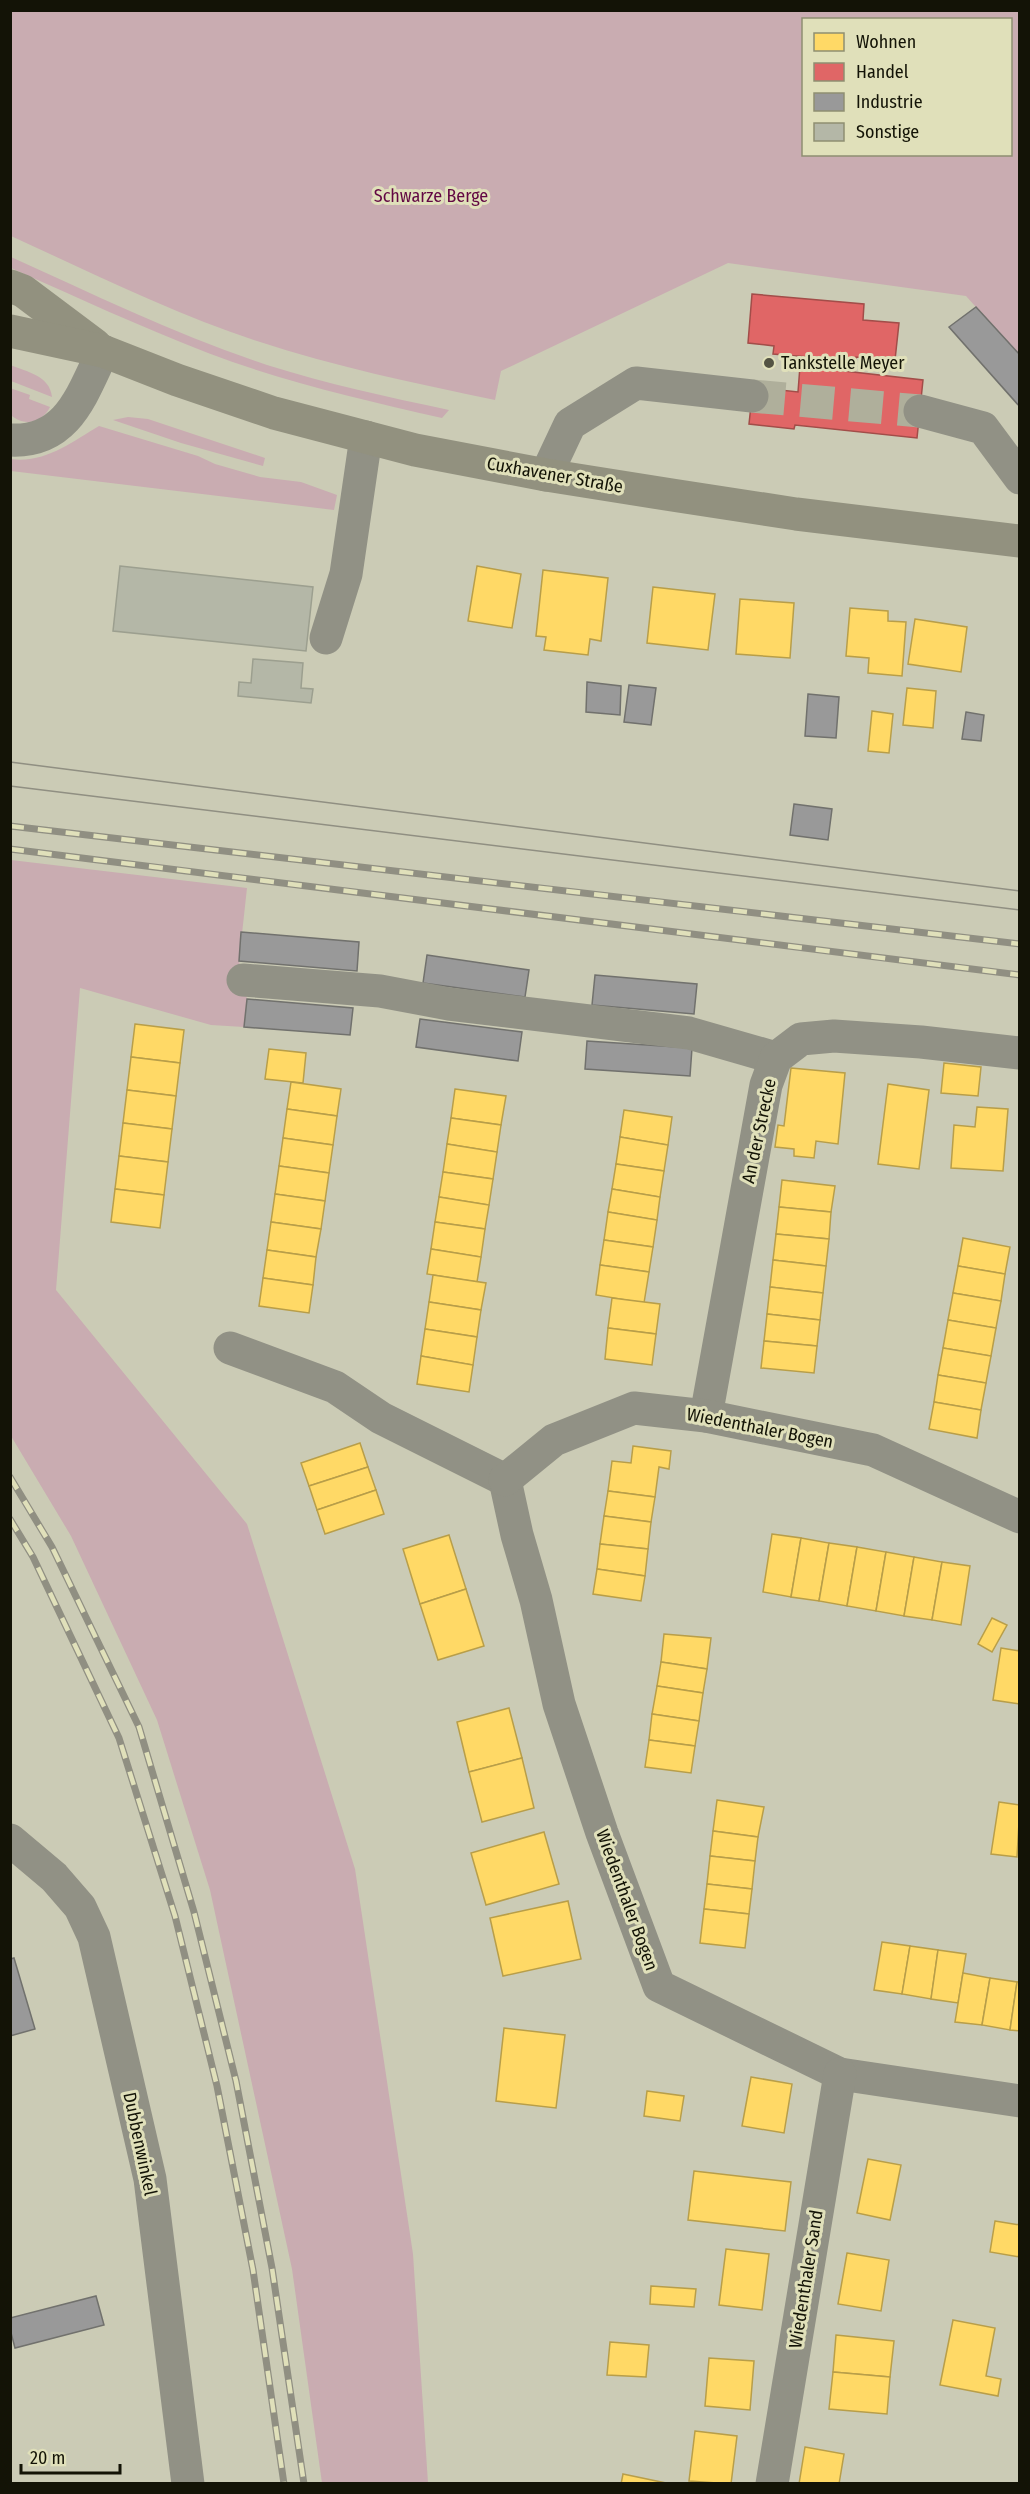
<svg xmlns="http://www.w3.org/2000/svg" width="1030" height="2494" viewBox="0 0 1030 2494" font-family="'Fira Sans Condensed',sans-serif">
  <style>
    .green { fill: #c9acb1; fill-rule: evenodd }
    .homes { fill: #ffd966; stroke: #b89e49; stroke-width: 1.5 }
    .shops { fill: #e06666; stroke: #a24d49; stroke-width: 1.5 }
    .industry { fill: #999; stroke: #71716d; stroke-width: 1.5 }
    .building { fill: #b4b7a7; stroke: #9c9f8f; stroke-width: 1.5 }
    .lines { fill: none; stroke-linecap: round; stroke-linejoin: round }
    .minor-tunnel { stroke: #afaf9b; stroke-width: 33; stroke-dasharray: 33 16; stroke-linecap: butt }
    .minor { stroke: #919185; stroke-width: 33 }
    .major { stroke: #92917f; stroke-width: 33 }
    .tram { stroke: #908f82; stroke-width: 1.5 }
    .rail-casing { stroke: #908f82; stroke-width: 7 }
    .rail { stroke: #e0e0ba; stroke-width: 4.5; stroke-dasharray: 14; stroke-linecap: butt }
    .poi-dot { fill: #535343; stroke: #e0e0ba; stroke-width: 2 }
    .labels { text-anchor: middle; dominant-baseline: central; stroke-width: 6; stroke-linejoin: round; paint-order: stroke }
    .park-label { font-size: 18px; fill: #620743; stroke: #e0e0ba }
    .poi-label { font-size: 18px; fill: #131306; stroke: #e0e0ba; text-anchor: start }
    .street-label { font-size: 18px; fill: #131306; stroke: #e0e0ba }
  </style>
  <rect width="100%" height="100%" fill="#cbcbb5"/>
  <g class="green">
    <path d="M11,11h1008v344l-53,-59 -238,-33 -227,108 -6,29c-80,-17 -160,-33 -238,-59 -85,-28 -165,-68 -246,-105zM804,20h206v134h-206z"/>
    <path d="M11,257c84,38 168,79 256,108 60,19 121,32 182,45l-7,8c-78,-18 -158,-36 -234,-65 -67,-26 -132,-56 -197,-85z"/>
    <path d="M10,365c18,7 40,11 42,32l-41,-16z"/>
    <path d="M10,388l20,7 -1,4 21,8c-8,16 -26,20 -39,8z"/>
    <polygon points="128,417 148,419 265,458 263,466 181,443 113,420"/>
    <path d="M99,426l99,30 17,8 45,13 41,5 36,13 -3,15 -323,-39v-12c33,5 61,-17 88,-33z"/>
    <polygon points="11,860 247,888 239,961 247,999 244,1027 211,1025 80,988 56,1290 247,1524 355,1869 413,2254 428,2483 322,2483 292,2269 210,1890 157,1720 71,1536 11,1436"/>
  </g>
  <g class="homes">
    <polygon points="477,566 521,574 512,628 468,621"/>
    <polygon points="543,570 608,578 601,641 590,639 588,655 544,650 546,637 536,636"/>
    <polygon points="653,587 715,594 708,650 647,643"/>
    <polygon points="740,599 794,603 790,658 736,654"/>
    <polygon points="850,608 888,611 888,621 906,622 902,676 868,673 869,658 846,656"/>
    <polygon points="915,619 967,627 961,672 908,664"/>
    <polygon points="907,688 936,691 933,728 903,725"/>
    <polygon points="872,711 893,714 889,753 868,751"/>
    <polygon points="135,1024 184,1030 180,1063 131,1057"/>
    <polygon points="269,1049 306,1053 303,1083 265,1079"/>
    <polygon points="131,1057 180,1063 176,1096 127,1090"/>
    <polygon points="944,1063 981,1067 978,1096 941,1093"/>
    <polygon points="791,1068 845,1073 838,1144 816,1141 814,1158 794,1156 794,1149 775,1147 778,1125 784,1126"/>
    <polygon points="291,1082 341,1089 337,1116 287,1109"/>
    <polygon points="888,1084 929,1090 919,1169 878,1164"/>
    <polygon points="455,1089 506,1096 501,1125 451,1118"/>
    <polygon points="127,1090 176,1096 172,1129 123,1123"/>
    <polygon points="977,1107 1008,1109 1003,1171 951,1168 954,1125 975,1127"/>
    <polygon points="287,1109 337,1116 333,1145 283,1138"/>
    <polygon points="624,1110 672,1117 668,1145 620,1137"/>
    <polygon points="451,1118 501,1125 497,1152 447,1144"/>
    <polygon points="123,1123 172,1129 168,1162 119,1156"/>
    <polygon points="620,1137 668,1145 664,1171 616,1164"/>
    <polygon points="283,1138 333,1145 329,1173 279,1166"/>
    <polygon points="447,1144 497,1152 493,1179 443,1172"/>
    <polygon points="119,1156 168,1162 164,1195 115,1189"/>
    <polygon points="616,1164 664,1171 660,1197 612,1189"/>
    <polygon points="279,1166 329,1173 325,1201 275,1194"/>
    <polygon points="443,1172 493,1179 489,1205 439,1197"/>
    <polygon points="782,1180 835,1186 831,1212 779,1207"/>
    <polygon points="115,1189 164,1195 160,1228 111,1222"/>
    <polygon points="612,1189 660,1197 657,1220 608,1212"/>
    <polygon points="275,1194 325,1201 321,1229 271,1222"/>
    <polygon points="439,1197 489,1205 485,1229 435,1222"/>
    <polygon points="779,1207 831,1212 829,1239 776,1234"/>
    <polygon points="608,1212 657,1220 653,1247 604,1240"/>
    <polygon points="271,1222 321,1229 316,1257 267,1250"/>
    <polygon points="435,1222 485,1229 481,1257 431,1249"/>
    <polygon points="776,1234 829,1239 826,1266 773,1260"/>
    <polygon points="963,1238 1010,1247 1005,1274 958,1266"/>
    <polygon points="604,1240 653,1247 649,1272 600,1265"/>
    <polygon points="431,1249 481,1257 477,1282 427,1274"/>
    <polygon points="267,1250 316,1257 313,1285 263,1278"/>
    <polygon points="773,1260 826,1266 823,1293 770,1287"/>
    <polygon points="600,1265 649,1272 644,1303 596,1295"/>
    <polygon points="958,1266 1005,1274 1001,1301 953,1293"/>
    <polygon points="433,1275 486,1283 481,1310 429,1302"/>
    <polygon points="263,1278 313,1285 309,1313 259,1306"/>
    <polygon points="770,1287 823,1293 820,1320 767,1314"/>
    <polygon points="953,1293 1001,1301 996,1328 948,1320"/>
    <polygon points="612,1298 660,1304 656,1334 608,1328"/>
    <polygon points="429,1302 481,1310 477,1337 425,1329"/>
    <polygon points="767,1314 820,1320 817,1346 764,1341"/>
    <polygon points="948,1320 996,1328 991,1356 943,1348"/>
    <polygon points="608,1328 656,1334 652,1365 605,1359"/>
    <polygon points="425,1329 477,1337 473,1365 421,1356"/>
    <polygon points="764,1341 817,1346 814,1373 761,1368"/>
    <polygon points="943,1348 991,1356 986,1383 938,1375"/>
    <polygon points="421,1356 473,1365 469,1392 417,1384"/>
    <polygon points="938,1375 986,1383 981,1410 934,1402"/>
    <polygon points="934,1402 981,1410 977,1438 929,1429"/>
    <polygon points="360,1443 368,1467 309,1486 301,1463"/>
    <polygon points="633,1446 671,1451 669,1469 659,1467 655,1497 608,1491 612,1461 631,1463"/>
    <polygon points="368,1467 376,1490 317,1510 309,1486"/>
    <polygon points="376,1490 384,1514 325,1534 317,1510"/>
    <polygon points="608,1491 655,1497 651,1522 604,1516"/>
    <polygon points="604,1516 651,1522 648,1549 600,1544"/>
    <polygon points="772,1534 801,1538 791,1597 763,1592"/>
    <polygon points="449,1535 466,1589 420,1604 403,1549"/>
    <polygon points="801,1538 829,1543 819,1601 791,1597"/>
    <polygon points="829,1543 857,1547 847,1606 819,1601"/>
    <polygon points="600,1544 648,1549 645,1576 597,1569"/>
    <polygon points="857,1547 886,1552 876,1611 847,1606"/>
    <polygon points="886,1552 914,1557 904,1616 876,1611"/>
    <polygon points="914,1557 942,1562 932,1620 904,1616"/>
    <polygon points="942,1562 970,1566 961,1625 932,1620"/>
    <polygon points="597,1569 645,1576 641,1601 593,1594"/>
    <polygon points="466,1589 484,1646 438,1660 420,1604"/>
    <polygon points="992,1618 1007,1625 992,1652 978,1644"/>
    <polygon points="664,1634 711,1638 707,1669 661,1662"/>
    <polygon points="1001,1648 1020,1651 1020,1704 993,1700"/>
    <polygon points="661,1662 707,1669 703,1693 657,1686"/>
    <polygon points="657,1686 703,1693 699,1721 652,1714"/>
    <polygon points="509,1708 522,1758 469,1772 457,1722"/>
    <polygon points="652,1714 699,1721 695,1746 649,1740"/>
    <polygon points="649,1740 695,1746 691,1773 645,1767"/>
    <polygon points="522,1758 534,1808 482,1822 469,1772"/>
    <polygon points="717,1800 764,1807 758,1837 713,1831"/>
    <polygon points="999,1802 1020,1805 1017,1857 991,1854"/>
    <polygon points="713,1831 758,1837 755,1861 710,1856"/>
    <polygon points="544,1832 559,1884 486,1905 471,1853"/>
    <polygon points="710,1856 755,1861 752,1889 707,1884"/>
    <polygon points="707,1884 752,1889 749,1914 704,1909"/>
    <polygon points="568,1901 581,1959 503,1976 490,1918"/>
    <polygon points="704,1909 749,1914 745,1948 700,1943"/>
    <polygon points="882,1942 910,1946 902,1994 874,1990"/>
    <polygon points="910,1946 938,1950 931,1999 902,1994"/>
    <polygon points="938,1950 966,1954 958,2003 931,1999"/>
    <polygon points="963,1973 990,1978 982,2025 955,2022"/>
    <polygon points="990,1978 1017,1982 1010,2030 982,2025"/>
    <polygon points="1017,1982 1020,1982 1020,2031 1010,2030"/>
    <polygon points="504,2028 565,2035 556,2108 496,2101"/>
    <polygon points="751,2077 792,2084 784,2133 742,2126"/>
    <polygon points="647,2091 684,2096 680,2121 644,2116"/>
    <polygon points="868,2159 901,2165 890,2220 857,2213"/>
    <polygon points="694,2171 791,2182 785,2231 688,2220"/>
    <polygon points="995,2221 1020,2225 1020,2257 990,2252"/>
    <polygon points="726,2249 769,2254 762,2310 719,2305"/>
    <polygon points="847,2253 889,2260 881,2311 838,2304"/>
    <polygon points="651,2286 696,2289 694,2307 650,2304"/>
    <polygon points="953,2320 995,2328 986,2376 1001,2379 998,2396 940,2385"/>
    <polygon points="836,2335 894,2341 890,2377 833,2372"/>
    <polygon points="610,2342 649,2345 646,2377 607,2375"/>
    <polygon points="709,2358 754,2361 750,2410 705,2406"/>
    <polygon points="833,2372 890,2377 887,2414 829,2409"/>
    <polygon points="695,2431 737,2436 731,2484 689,2481"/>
    <polygon points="805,2447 844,2454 839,2484 799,2484"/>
    <polygon points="623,2474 666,2483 665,2484 621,2484"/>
  </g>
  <g class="shops">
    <polygon points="752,294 864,304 863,320 899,323 895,360 856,357 856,361 773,354 774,346 748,343"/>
    <polygon points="800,366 923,380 917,438 795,425 794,429 749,424 753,387 798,392"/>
  </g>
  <g class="industry">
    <polygon points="976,307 1020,355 1020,407 949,327"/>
    <polygon points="587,682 621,686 620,715 586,712"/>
    <polygon points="629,685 656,688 651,725 624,722"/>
    <polygon points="808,694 839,697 836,738 805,736"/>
    <polygon points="966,712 984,715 981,741 962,739"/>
    <polygon points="794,804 832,809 828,840 790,835"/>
    <polygon points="241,932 359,942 357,971 239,961"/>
    <polygon points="427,955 529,970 525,997 423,983"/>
    <polygon points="595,975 697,984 694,1014 592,1005"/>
    <polygon points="247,999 353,1008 350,1035 244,1027"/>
    <polygon points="420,1019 522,1032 518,1061 416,1047"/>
    <polygon points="587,1041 692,1048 690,1076 585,1069"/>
    <polygon points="14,1958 35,2029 10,2036 10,1959"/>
    <polygon points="96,2296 104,2325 15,2348 10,2329 10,2318"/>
  </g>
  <g class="building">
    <polygon points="120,566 313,587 306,651 113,631"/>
    <polygon points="253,659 303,663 301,688 313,689 311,703 238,696 239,682 251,683"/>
  </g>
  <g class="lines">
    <polyline class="minor-tunnel" points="752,396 920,411"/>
    <g class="minor">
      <polyline points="920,411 983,428 1020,478"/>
      <path d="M10,440c58,3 72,-46 93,-89"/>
      <polyline points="546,475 570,424 636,383 752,396"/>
      <polyline points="326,638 346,574 366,437"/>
      <polyline points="243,980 380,991 449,1004 689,1033 776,1058"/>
      <polyline points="230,1348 335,1387 381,1418 505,1480"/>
      <polyline points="706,1416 766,1085 776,1058 801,1039 834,1036 921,1042 1020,1053"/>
      <polyline points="505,1480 517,1535 536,1600 559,1704 602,1833 659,1986 840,2074 1020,2101"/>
      <polyline points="505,1480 554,1440 634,1408 706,1416 873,1450 1020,1517"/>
      <polyline points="10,1840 54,1877 80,1907 94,1937 150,2179 188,2484"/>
      <polyline points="772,2484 840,2074"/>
    </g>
    <g class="major">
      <polyline points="10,286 23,291 95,345"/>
      <polyline points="10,331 103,351 177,380 274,413 415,450 546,475 672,495 796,514 1020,541"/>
    </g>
    <g class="tram">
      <polyline points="10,762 1020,891"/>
      <polyline points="10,786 1020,910"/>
    </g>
    <g class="rail-casing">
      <g id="rail">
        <polyline points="10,826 1020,944"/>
        <polyline points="10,849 1020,975"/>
        <polyline points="10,1477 52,1547 139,1727 194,1912 236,2081 272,2268 304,2484"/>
        <polyline points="10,1519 33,1557 119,1738 175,1916 217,2086 253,2270 284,2484"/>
      </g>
    </g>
    <use href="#rail" class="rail"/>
  </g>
  <circle class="poi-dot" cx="769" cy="363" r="6"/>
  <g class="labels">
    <g class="park-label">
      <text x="431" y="196">Schwarze Berge</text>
    </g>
    <g class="poi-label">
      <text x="781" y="363">Tankstelle Meyer</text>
    </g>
    <g class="street-label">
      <text transform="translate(555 475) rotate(10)">Cuxhavener Straße</text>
      <text transform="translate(759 1131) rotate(-78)">An der Strecke</text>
      <text transform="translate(760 1428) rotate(11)">Wiedenthaler Bogen</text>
      <text transform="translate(627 1900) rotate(70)">Wiedenthaler Bogen</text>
      <text transform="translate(140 2144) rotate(78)">Dubbenwinkel</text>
      <text transform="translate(806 2279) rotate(-81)">Wiedenthaler Sand</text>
    </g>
  </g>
  <rect width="1030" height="2494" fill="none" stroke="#131306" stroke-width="24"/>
  <rect x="802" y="18" width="210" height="138" fill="#e0e0ba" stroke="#8e8e72" stroke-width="1.5"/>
  <rect x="814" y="33" width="30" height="18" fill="#ffd966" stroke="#8e8e72" stroke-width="1.5"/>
  <text x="856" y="48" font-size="18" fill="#131306">Wohnen</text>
  <rect x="814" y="63" width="30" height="18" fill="#e06666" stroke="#8e8e72" stroke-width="1.5"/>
  <text x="856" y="78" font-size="18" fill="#131306">Handel</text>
  <rect x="814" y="93" width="30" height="18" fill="#999999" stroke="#8e8e72" stroke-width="1.5"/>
  <text x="856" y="108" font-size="18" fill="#131306">Industrie</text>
  <rect x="814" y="123" width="30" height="18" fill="#b4b7a7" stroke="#8e8e72" stroke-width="1.5"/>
  <text x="856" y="138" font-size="18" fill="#131306">Sonstige</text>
  <path d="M21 2464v9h99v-9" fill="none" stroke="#131306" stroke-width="3"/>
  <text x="30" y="2464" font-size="18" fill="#131306" stroke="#e0e0ba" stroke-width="4.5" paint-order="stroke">20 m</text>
</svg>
